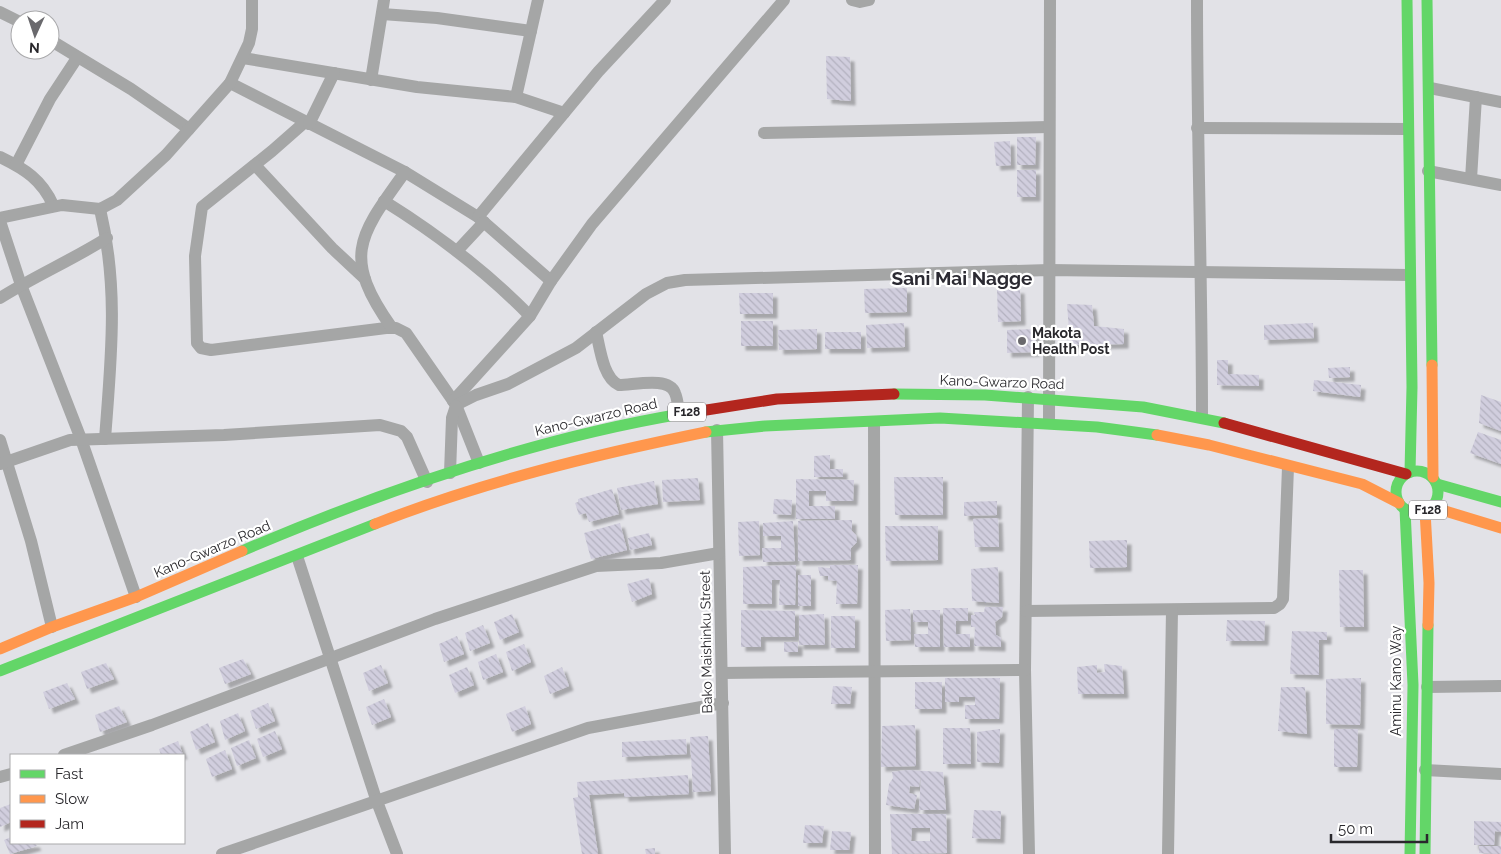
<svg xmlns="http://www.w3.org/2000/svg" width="1501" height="854" viewBox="0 0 1501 854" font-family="Raleway,sans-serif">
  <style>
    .building { fill: url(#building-back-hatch); fill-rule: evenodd; filter: url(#shadow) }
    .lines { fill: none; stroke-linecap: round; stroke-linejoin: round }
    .street { stroke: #a5a6a6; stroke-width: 12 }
    .fast { stroke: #63d668; stroke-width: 11 }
    .slow { stroke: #ff974d; stroke-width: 11 }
    .jam { stroke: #b3261e; stroke-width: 11 }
    .poi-dot { fill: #6a696d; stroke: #fff; stroke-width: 2 }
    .labels { text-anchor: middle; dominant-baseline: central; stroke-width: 4.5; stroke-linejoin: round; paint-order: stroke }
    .shield { fill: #fff; stroke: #69686b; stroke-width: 1 }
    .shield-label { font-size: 12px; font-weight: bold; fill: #29282c }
    .poi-label { font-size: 14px; font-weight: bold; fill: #29282c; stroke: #fff; text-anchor: start }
    .street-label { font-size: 14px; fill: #29282c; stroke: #fff }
    .district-label { font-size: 19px; font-weight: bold; fill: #2b2a32; stroke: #fff }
  </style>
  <defs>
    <pattern id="building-back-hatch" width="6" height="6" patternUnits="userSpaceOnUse" patternTransform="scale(1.25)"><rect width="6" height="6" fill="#d1cede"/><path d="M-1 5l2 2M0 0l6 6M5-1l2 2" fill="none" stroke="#b3b1bf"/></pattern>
    <filter id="shadow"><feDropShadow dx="4.5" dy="4.5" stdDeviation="1" flood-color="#0004"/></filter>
  </defs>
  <rect width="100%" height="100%" fill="#e2e2e7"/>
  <g class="building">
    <polygon points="826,56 850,57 851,101 827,99"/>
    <polygon points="1017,137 1036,137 1035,165 1017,165"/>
    <polygon points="1010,141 1011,165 996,166 994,142"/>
    <rect x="1017" y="170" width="19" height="27"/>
    <polygon points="907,288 907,312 865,313 864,289"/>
    <polygon points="1020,289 1021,321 998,322 997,290"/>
    <polygon points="739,293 773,293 773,314 740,314"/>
    <polygon points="1067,304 1092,305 1094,326 1124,329 1124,344 1070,345"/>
    <rect x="741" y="321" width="32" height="25"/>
    <polygon points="904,323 905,347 867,348 866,325"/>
    <polygon points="1313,323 1314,338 1264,340 1264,325"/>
    <polygon points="817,329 817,349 779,350 778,330"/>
    <polygon points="1036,329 1036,352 1007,353 1007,330"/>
    <rect x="825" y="332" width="36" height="17"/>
    <polygon points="1217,360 1228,360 1228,374 1259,375 1259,386 1217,385"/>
    <polygon points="1350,367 1350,377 1329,378 1328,368"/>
    <polygon points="1314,380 1361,385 1360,397 1313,391"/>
    <polygon points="1481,395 1501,402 1501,431 1479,423"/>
    <polygon points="1478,432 1501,440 1501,464 1470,453"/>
    <polygon points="830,455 830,469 843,469 843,477 814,477 814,456"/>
    <polygon points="894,477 943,477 943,515 895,515"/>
    <polygon points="698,478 700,500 663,502 662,480"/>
    <polygon points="796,479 854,480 853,501 826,501 826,491 809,491 809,506 835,506 835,519 796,519"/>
    <polygon points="654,481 658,504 621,510 617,488"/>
    <polygon points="612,489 619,514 589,522 586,513 579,515 575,503 578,502 578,499"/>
    <polygon points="774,499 792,500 791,515 773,514"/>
    <polygon points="997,501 997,515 964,516 964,502"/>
    <polygon points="998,518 999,547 975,547 973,519"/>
    <polygon points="852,520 852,531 856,535 857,542 851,548 851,560 798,561 798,521"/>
    <polygon points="759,521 760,555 739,556 738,522"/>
    <polygon points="793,521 795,561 763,562 762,548 781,548 781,536 763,536 763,523"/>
    <polygon points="620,523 627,550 591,559 584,533"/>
    <polygon points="885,526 938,526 938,560 886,561"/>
    <polygon points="649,533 652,545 630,550 628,538"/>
    <polygon points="1127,540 1127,567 1090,568 1089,541"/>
    <polygon points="796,565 795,605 779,605 780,580 772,580 772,604 743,604 743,567"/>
    <polygon points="830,565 858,565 857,604 836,604 837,581 828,580 828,576 820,576 818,567 830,568"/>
    <polygon points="998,567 999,603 972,601 971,569"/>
    <polygon points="1339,570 1363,570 1364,627 1340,627"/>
    <rect x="798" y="575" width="13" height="31"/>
    <polygon points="649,578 652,594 632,602 627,584"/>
    <polygon points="985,607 1003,607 1002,617 995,622 996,635 1001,638 1001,647 974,646 975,627 971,627 971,615 975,615 974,612 984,612"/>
    <polygon points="943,608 968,608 968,621 956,621 956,634 970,634 970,647 944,647"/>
    <polygon points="910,609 911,640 886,641 885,610"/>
    <polygon points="741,610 795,611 795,637 761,637 761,647 741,647"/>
    <polygon points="913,610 940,610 940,647 915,647 914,634 928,634 928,622 913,622"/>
    <polygon points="512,614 519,632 500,640 494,622"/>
    <polygon points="824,614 825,645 799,645 799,615"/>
    <rect x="831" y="616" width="24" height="32"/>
    <polygon points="1227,620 1265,621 1264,641 1226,641"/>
    <polygon points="483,625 490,643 470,651 465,633"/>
    <polygon points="1292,631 1327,632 1327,640 1319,640 1319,675 1290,674"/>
    <polygon points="457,636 464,654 444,662 439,644"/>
    <rect x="784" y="642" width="14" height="10"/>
    <polygon points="524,644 531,662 512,671 506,652"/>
    <polygon points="496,654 503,672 483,680 478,662"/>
    <polygon points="243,659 251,674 225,684 219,668"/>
    <polygon points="106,663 114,679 87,689 81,672"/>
    <polygon points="1104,664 1122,666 1124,694 1078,694 1077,667 1097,665 1097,673 1105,672"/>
    <polygon points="381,665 388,683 369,691 363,673"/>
    <polygon points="467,667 474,685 455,693 449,675"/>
    <polygon points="562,667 569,686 550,694 544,676"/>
    <polygon points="945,678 1000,678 999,719 965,719 965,705 975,705 975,697 959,697 959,702 945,702"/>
    <polygon points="1361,678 1360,725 1326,724 1326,679"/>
    <rect x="915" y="682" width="27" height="27"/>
    <polygon points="67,683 75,699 49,709 43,692"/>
    <polygon points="833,686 852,687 850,704 831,704"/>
    <polygon points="1281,687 1305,687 1307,734 1278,731"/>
    <polygon points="384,699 391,717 372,725 366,707"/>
    <polygon points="268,703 275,721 256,729 250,711"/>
    <polygon points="119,706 127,722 100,732 95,715"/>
    <polygon points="525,706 531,724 512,732 506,714"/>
    <polygon points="238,713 245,731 225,740 220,721"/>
    <polygon points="208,723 215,742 196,750 190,732"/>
    <polygon points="915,725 916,766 881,767 882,726"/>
    <polygon points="943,728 970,728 971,764 943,764"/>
    <polygon points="1000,729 999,763 977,762 977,732"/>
    <polygon points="1334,729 1358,729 1357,767 1334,767"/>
    <polygon points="275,731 282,749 263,757 257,739"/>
    <polygon points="708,736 711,791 693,792 690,737"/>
    <polygon points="686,739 687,754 622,757 622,742"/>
    <polygon points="249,740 256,758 237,766 231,748"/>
    <polygon points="178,741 183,755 161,755 159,749"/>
    <polygon points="225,750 232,769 212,777 206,759"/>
    <polygon points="907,770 943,772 946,810 919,810 921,774 919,787 910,786 909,793 917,795 914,809 886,805 889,784 893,778 892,772"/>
    <polygon points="688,775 689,794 624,797 624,793 589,795 598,854 582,854 573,798 578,797 577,782"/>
    <polygon points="11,804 11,822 0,827 0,808"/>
    <polygon points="974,810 1001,811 1000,839 972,838"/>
    <path d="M890,814h56l1,39 -55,1zM912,828h18v13h-19z"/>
    <polygon points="1474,821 1501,822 1501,832 1495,831 1494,845 1474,845"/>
    <polygon points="805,825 824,826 822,843 803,843"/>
    <polygon points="832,831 851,832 849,850 830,850"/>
    <polygon points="11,837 11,843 35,843 37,846 10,854 4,840"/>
    <polygon points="1479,846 1501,846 1501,854 1479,853"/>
    <polygon points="655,848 655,854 646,854 645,849"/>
  </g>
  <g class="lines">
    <g class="street">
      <polyline points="852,0 860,2 869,0"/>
      <path d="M1197,0c0,139 5,278 5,417"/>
      <polyline points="0,12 20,22"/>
      <polyline points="382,14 437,18 531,31"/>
      <polyline points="50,40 131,89 189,129"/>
      <polyline points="243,58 417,87 516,97 564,113"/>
      <polyline points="371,80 384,0"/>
      <polyline points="230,83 405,172 478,217 551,281"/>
      <polyline points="1430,88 1501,102"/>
      <polyline points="516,97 538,0"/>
      <polyline points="305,122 272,151 202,207 195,256 197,343 201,348 211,350 386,328 396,328 406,333 456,405 479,463"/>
      <polyline points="309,124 334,73"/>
      <polyline points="1197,128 1408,129"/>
      <polyline points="764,133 1049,127"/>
      <path d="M0,157c25,12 42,23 53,48"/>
      <polyline points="16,165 50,99 77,58"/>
      <polyline points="255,165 332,248 365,279"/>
      <polyline points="1428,171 1501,185"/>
      <polyline points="1471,179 1476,97"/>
      <path d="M384,201c53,33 102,70 146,115"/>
      <path d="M100,209c19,80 11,149 5,230"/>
      <polyline points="478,217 598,72 665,0"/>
      <polyline points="0,218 62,205 100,209 117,200 166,155 230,83 249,43 252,29 252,0"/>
      <polyline points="0,221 21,285 81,439 136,597"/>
      <polyline points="457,251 484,222"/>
      <path d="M0,298c35,-22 72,-38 107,-60"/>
      <path d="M392,328c-51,-72 -33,-92 13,-156"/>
      <path d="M596,332c4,16 7,46 23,53 15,0 50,-9 56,8 3,7 3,14 4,21"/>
      <polyline points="1028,397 1025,670 1029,854"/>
      <polyline points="453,401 530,316 551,281 592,224 784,0"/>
      <polyline points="456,405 476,395 508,384 576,348 646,294 667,283 685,280 1049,270 1409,275"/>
      <polyline points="874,422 875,854"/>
      <polyline points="1049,423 1050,0"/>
      <polyline points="717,430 725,854"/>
      <polyline points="0,440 31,541 52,627"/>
      <polyline points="0,464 70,440 224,435 380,425 401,431 407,437 427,482"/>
      <polyline points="450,473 452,418 456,406"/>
      <polyline points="297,556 376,799 397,854"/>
      <polyline points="1026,611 1274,608 1280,604 1283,599 1288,467"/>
      <polyline points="722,673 1025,670"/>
      <polyline points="1427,687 1501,686"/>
      <polyline points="64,755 152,725 435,619 596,566 661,563 719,553"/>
      <polyline points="1425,770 1501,774"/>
      <polyline points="0,777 11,774"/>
      <polyline points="222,854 588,728 723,703"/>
      <polyline points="1168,854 1172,610"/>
    </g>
    <g class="fast">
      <polyline points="1407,0 1412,387 1410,472"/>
      <polyline points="1427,0 1432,365"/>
      <polyline points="894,394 985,395 1143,407 1224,423"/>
      <polyline points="706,432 765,426 940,418 1097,427 1157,435"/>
      <circle cx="1417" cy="492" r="21"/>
      <polyline points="1437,484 1501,502"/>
      <polyline points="1405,509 1413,685 1410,854"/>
      <path d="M242,551c138,-59 291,-112 439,-137"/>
      <polyline points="0,671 375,524"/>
      <polyline points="1425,854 1428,625"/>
    </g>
    <g class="slow">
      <polyline points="1432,365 1433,477"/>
      <polyline points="1157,435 1209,445 1362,484 1399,503"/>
      <polyline points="1432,507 1501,528"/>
      <polyline points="1425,511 1429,583 1428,625"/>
      <path d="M375,524c107,-42 218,-69 331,-92"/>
      <polyline points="0,649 52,627 136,597 242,551"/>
    </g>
    <g class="jam">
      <polyline points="681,414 777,399 894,394"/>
      <polyline points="1224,423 1406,474"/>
    </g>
  </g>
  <circle class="poi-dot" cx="1022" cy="341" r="5"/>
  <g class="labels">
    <g class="shield">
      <rect x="668" y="402.5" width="38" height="19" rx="4"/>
      <rect x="1409" y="500.5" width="38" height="19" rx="4"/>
    </g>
    <g class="shield-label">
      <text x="687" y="412">F128</text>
      <text x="1428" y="510">F128</text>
    </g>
    <g class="poi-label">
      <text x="1032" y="333">Makota<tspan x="1032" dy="16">Health Post</tspan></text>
    </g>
    <g class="street-label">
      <text transform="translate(1002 382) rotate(2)">Kano-Gwarzo Road</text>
      <text transform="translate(596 417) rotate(-13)">Kano-Gwarzo Road</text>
      <text transform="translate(212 549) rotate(-23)">Kano-Gwarzo Road</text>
      <text transform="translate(706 642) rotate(-91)">Bako Maishinku Street</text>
      <text transform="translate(1396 681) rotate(-90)">Aminu Kano Way</text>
    </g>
    <g class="district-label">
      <text x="962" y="278">Sani Mai Nagge</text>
    </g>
  </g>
  <rect x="10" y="754" width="175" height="90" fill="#ffffff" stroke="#a9a9ab"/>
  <rect x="20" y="770" width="25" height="8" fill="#63d668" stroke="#a9a9ab"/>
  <text x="55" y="779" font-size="15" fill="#29282c">Fast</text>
  <rect x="20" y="795" width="25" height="8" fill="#ff974d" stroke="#a9a9ab"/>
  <text x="55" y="804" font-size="15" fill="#29282c">Slow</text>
  <rect x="20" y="820" width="25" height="8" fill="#b3261e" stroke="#a9a9ab"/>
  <text x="55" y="829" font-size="15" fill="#29282c">Jam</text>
  <g transform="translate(35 35) rotate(183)"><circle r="24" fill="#ffffff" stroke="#a9a9ab"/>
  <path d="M0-4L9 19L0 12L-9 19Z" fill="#6a696d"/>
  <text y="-8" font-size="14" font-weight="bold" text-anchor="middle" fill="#29282c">N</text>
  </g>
  <path d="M1331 834v8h96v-8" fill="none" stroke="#29282c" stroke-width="2.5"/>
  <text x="1338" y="834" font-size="15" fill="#29282c" stroke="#ffffff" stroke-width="4" paint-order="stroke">50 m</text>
</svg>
